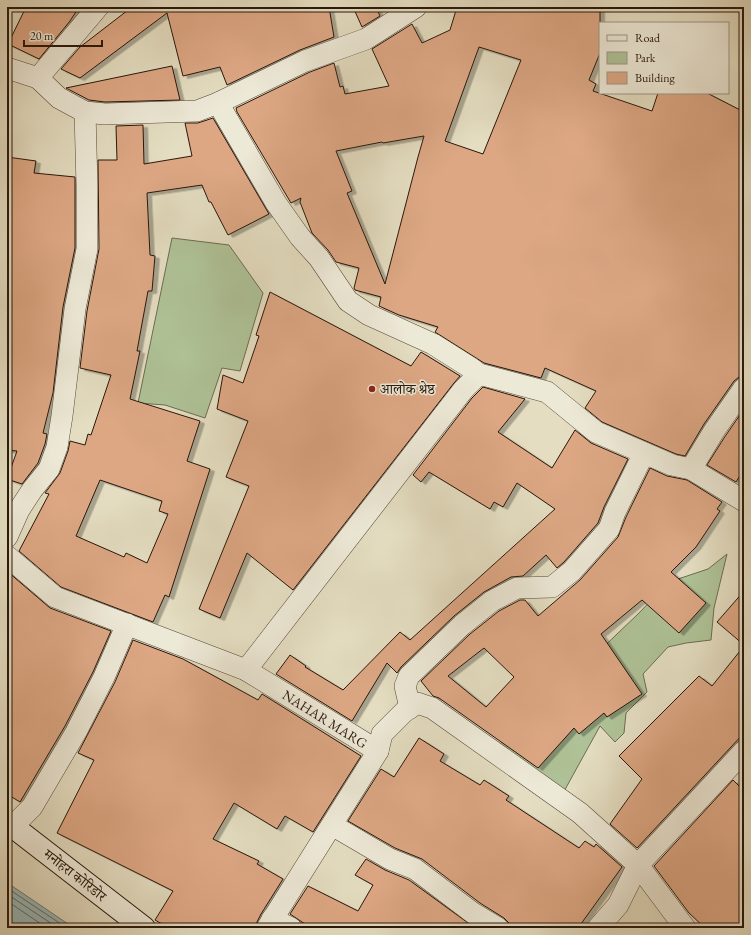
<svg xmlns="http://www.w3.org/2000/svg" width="751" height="935" viewBox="0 0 751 935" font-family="'EB Garamond','Noto Serif Devanagari',serif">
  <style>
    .green { fill: #afc297; stroke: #6c6c52 }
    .water { fill: #99babc; stroke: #6c7976 }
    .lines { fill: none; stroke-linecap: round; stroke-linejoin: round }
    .shore { stroke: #606864; stroke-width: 1 }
    .building { fill: #dda784; stroke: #28170c; fill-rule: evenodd; filter: url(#shadow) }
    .street-casing { stroke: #574839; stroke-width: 22 }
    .secondary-casing { stroke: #28170c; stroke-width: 24 }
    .street { stroke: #ede9d7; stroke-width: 21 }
    .secondary { stroke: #ede9d7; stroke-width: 22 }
    .poi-dot { fill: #8f2418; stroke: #ede9d7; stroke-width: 1.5 }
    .labels { text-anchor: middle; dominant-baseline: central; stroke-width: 3; stroke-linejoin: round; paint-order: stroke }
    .poi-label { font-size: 14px; fill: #28170c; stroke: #ede9d7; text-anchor: start }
    .street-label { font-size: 14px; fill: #28170c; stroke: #ede9d7 }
  </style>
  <defs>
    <filter id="shadow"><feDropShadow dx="4.5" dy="2.5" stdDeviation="0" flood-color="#0004"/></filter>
  </defs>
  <rect width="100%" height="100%" fill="#e4ddc1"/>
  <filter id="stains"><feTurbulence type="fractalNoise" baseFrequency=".005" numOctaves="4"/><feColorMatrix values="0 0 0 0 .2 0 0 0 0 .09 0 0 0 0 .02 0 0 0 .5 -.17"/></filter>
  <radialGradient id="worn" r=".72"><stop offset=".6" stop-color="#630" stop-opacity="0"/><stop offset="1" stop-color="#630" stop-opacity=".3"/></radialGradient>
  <g class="green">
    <polygon points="172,238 229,245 263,293 240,371 222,368 205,418 165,405 138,403"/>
    <polygon points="727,554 714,608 711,640 686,643 668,647 643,674 647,692 626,713 624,733 615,742 600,726 562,795 497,747 576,669 593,657 639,613 669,582 708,569"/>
  </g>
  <polygon class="water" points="7,883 9,884 74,928 7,928"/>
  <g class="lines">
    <g class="shore">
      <polyline points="7,888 67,928"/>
      <polyline points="7,894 58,928"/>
      <polyline points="7,901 47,928"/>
    </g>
  </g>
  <g class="building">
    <polygon points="26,7 79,7 70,21 39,59 8,44"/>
    <polygon points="132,7 329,7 334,37 300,50 227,85 220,67 183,76 167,13 80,78 61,69 80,47"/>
    <polygon points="353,7 376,7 380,16 362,27"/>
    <path d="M457,7h143v46l-11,27 7,4 -3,7 59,20 6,-18h49l37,19v264l-5,1 -5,4 -30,43 -19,32 -9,-2 -74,-32 -17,-14 11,-17 -51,-23 -4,10 -57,-15 -49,-31 3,-5 -39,-12 -20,-9 2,-9 -26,-7 -1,-2 5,-20 -23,-6 -8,-12 -16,-17 -12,-31 1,-4 -10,5 -54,-91 -1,-4 74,-36 24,-9 6,24 3,-1 2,8 44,-8 -17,-37 40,-25 10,19 28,-13zM479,47l42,13 -38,94 -38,-13zM424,136l-6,21 -33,127 -38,-91 5,-2 -16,-40 46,-9 1,1z"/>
    <polygon points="172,66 180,100 105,102 89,100 66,88"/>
    <path d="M213,118l56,96 -41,21 -17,-33h-2l-7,-17 -55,8 3,62 5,1 -3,35h-4l-11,60h3l-10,48 70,22 -13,40 23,8 -41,128 -4,-2 -12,27 -92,-35 -42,-36 30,-57 -4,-1 15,-20 8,-22 2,-10 15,4 3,-11 3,1 20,-60 -31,-7 7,-57 12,-62 -1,-89h19l-1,-34 27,-1 1,39 48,-8 -7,-33h13zM100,480l62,21 -3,10 9,3 -21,49 -21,-10 -2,4 -48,-21z"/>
    <polygon points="7,157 36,161 34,173 75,177 75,248 63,307 53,393 43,433 47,434 45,444 38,463 22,484 7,479 17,451 7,450"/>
    <polygon points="270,292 411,366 421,352 460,376 454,383 293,590 247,553 220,618 199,609 249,486 226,477 248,421 217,409 223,375 243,383 259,336 256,335"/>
    <polygon points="483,387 525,399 498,432 552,468 575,430 591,443 628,459 604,507 598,523 564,562 557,568 546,555 523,576 511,577 484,592 454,616 401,667 397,673 387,663 352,721 276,674 290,655 306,666 305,667 343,690 400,632 410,640 555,509 517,483 503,507 494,502 490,509 429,472 421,482 413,475 472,398"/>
    <polygon points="744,409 744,469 736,482 707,465 724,438"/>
    <path d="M650,468l17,8 20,4 35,22 -5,7 3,2 -24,36 -25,25 35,31 -27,30 -37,-33 -41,34 41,60 -35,23 -3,-4 -25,21 -5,-6 -36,40 -99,-70 -6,-2 -12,-15 49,-47 29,-23 21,-11h5l13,16 42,-36 38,-43 8,-20zM484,648l30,29 -28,30 -38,-31z"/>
    <polygon points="8,572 50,608 111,631 93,672 65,726 20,802 7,794"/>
    <polygon points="744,591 744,645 717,622"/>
    <polygon points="133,640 183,659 258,700 262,694 361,756 313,832 285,816 277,829 234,803 213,839 259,861 257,864 283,879 261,914 254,928 169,928 155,920 173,891 57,833 94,760 78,753 115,682"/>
    <polygon points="744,646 744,733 637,848 610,824 642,779 619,756 699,676 712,686"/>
    <polygon points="419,738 444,754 440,761 480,785 484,780 509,796 506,800 579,848 585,841 594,847 596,844 622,867 578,928 510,928 509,923 504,918 480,903 422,859 395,848 348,821 381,769 394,777"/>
    <polygon points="733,780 744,791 744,928 705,928 689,913 654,866"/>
    <polygon points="366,859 385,870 409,880 475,928 311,928 290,914 308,886 358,911 373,885 355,875"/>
  </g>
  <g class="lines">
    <g class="street-casing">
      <g id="street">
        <polyline points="7,68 38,78 98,7"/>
        <polyline points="38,78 59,98 85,112 105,114 197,111 218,103 305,61 366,39 416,7"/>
        <polyline points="218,103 276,203 300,237 319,258 348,301 369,315 433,344 471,368 479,374 547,392 596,432 672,465 691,469 744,501"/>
        <polyline points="691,469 714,431 744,388"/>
        <polyline points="7,537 19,510 32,490 49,469 57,447 62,416 75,309 87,249 87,186 85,112"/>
        <polyline points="7,556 55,597 246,670 378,751 382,734 404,712 417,703 432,708 580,813 638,865 685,928"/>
        <polyline points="246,670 463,390 479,374"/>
        <polyline points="410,708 405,686 409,676 462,625 492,601 517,588 552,587 572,571 609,529 615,512 644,453"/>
        <polyline points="332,825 390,859 415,869 473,913 498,928"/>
        <polyline points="12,827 32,807 76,732 104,677 127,624"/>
        <polyline points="272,919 291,928"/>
        <polyline points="267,928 378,751"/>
        <polyline points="598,928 618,905 638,865 744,751"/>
      </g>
    </g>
    <g class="secondary-casing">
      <polyline id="secondary" points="7,822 144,928"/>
    </g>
    <use href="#street" class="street"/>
    <use href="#secondary" class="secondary"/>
  </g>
  <circle class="poi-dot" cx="372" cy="389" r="4"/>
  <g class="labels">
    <g class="poi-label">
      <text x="380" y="389">आलोक श्रेष्ठ</text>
    </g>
    <g class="street-label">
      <text transform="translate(325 719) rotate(32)">NAHAR MARG</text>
      <text transform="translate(75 875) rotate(38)">मनोहरा कोरिडोर</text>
    </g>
  </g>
  <rect width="751" height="935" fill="none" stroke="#e4ddc1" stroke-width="24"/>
  <rect x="8" y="8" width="735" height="919" fill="none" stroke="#28170c" stroke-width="2"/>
  <rect x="12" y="12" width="727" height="911" fill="none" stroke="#28170c"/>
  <rect x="599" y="22" width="130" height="72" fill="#ede9d7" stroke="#9e9586"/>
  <rect x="607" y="35" width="20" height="6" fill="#ede9d7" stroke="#9e9586"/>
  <text x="635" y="42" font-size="12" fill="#28170c">Road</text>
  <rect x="607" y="52" width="20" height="12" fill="#afc297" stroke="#9e9586"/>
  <text x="635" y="62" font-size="12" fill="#28170c">Park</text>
  <rect x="607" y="72" width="20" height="12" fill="#dda784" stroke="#9e9586"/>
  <text x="635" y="82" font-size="12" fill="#28170c">Building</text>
  <path d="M24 40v6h78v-6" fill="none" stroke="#28170c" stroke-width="2"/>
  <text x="30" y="40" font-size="12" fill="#28170c" stroke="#ede9d7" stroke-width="3" paint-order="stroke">20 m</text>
  <rect width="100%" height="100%" filter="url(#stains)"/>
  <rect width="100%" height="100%" fill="url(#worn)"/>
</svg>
